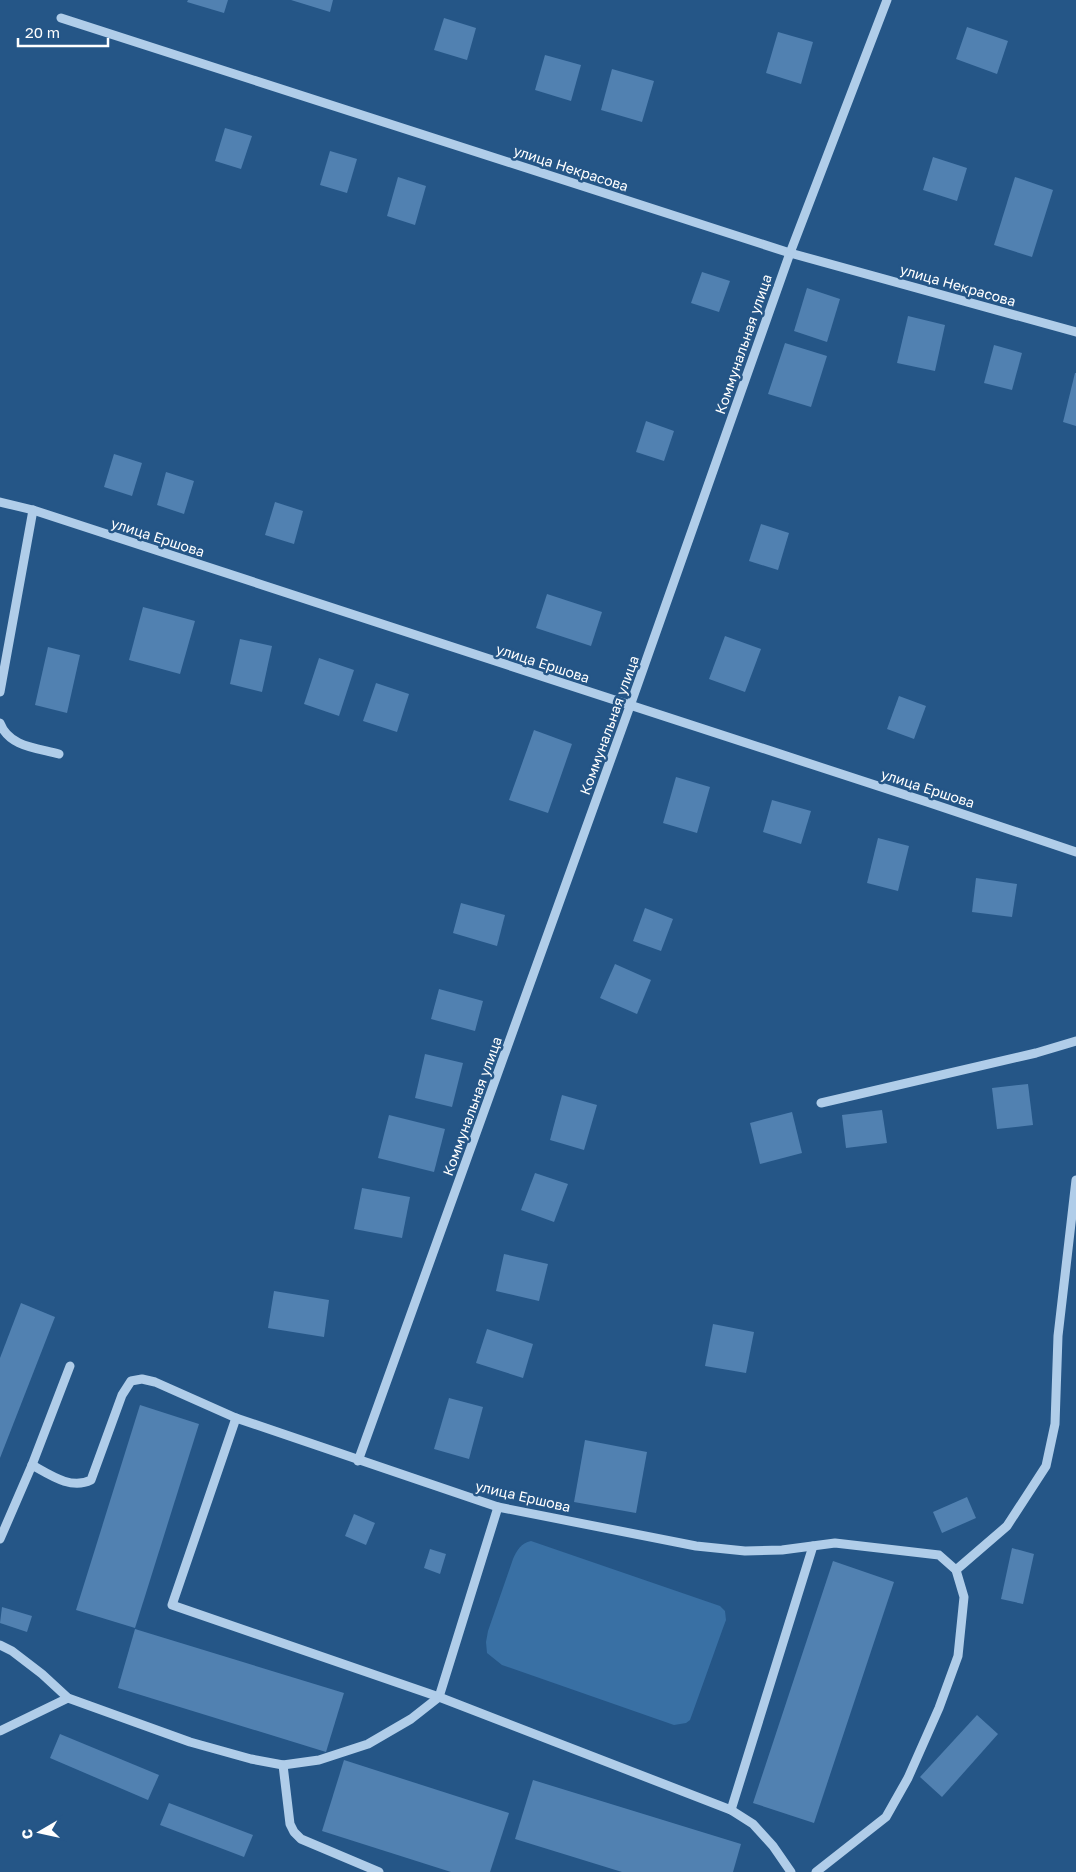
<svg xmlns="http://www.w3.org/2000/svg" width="1076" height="1872" viewBox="0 0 1076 1872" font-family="'Golos Text',sans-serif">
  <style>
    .green { fill: #3970a4 }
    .building { fill: #5181b1 }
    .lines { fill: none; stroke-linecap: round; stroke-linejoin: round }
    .minor { stroke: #b0cde9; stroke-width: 9 }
    .labels { text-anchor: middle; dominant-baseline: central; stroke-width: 5; stroke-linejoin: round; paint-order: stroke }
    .street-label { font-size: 14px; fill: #fff; stroke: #255687 }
  </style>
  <rect width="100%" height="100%" fill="#255687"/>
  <path class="green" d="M531,1541l189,65 5,5 1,9 -3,8 -33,92 -4,3 -12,2 -172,-60 -15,-12 -1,-11 2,-11 25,-72c4,-9 8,-16 18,-18z"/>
  <g class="building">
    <polygon points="188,0 228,0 224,13 187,2"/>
    <polygon points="291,0 333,0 330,12"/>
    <polygon points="444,18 476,28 467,60 434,50"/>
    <polygon points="967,27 1008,41 997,74 956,59"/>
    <polygon points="778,32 813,42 801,84 766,73"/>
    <polygon points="545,55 581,65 571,101 535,90"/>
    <polygon points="612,69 654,81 642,122 601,110"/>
    <polygon points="225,128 252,136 241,169 215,161"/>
    <polygon points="330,151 357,159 347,193 320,185"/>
    <polygon points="933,157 967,168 957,201 923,190"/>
    <polygon points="398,177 426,186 415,225 387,216"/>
    <polygon points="1015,177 1053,190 1032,257 994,245"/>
    <polygon points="702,272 730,281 719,312 691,303"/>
    <polygon points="807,288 840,299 827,342 794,331"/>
    <polygon points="908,316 945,325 935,371 897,363"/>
    <polygon points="785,343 827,356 811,407 768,394"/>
    <polygon points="994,345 1022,353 1012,390 984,383"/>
    <polygon points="1075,373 1076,373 1076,426 1063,422"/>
    <polygon points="646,421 674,431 664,461 636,452"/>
    <polygon points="114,454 142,463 132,496 104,487"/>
    <polygon points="166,472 194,481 184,514 157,505"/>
    <polygon points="275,502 303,511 294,544 265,535"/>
    <polygon points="761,524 789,533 778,570 749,561"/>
    <polygon points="547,594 602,612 591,646 536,628"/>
    <polygon points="143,607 195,621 180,674 129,660"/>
    <polygon points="725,636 761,649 745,692 709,679"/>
    <polygon points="240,639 272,646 262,692 230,684"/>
    <polygon points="48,647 80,655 67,713 35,705"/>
    <polygon points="319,658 354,670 339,716 304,704"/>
    <polygon points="376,683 409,694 397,732 363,721"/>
    <polygon points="899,696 926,706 914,739 887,729"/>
    <polygon points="534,730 572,744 548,813 509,800"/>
    <polygon points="676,777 710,787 697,833 663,823"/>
    <polygon points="772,800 811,811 801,844 763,832"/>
    <polygon points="878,838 909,846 898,891 867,883"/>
    <polygon points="976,878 1017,884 1012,917 972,912"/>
    <polygon points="461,903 505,915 497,946 453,933"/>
    <polygon points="645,908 673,919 661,951 633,941"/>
    <polygon points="615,964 651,980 637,1014 600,998"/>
    <polygon points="439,989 483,1001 475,1031 431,1019"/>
    <polygon points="425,1054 463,1063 452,1107 415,1098"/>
    <polygon points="1028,1084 1033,1125 997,1129 992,1088"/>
    <polygon points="562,1095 597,1105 584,1150 550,1140"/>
    <polygon points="882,1110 887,1143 846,1148 842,1115"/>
    <polygon points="792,1112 802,1153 760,1164 750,1123"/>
    <polygon points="389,1115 445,1129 434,1172 378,1158"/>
    <polygon points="535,1173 568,1184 554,1222 521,1210"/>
    <polygon points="362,1188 410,1197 402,1238 354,1229"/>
    <polygon points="504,1254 548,1264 539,1301 496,1291"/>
    <polygon points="274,1291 329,1300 324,1337 268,1328"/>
    <polygon points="21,1303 55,1317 0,1458 0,1358"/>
    <polygon points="713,1324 754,1332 746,1373 705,1366"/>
    <polygon points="487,1329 533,1344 523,1378 476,1363"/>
    <polygon points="449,1398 483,1407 469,1459 434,1449"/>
    <polygon points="140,1405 199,1424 135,1628 76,1610"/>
    <polygon points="585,1440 647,1452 636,1513 574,1502"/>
    <polygon points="967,1497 976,1518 942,1533 933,1512"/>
    <polygon points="354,1514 375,1523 366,1545 345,1536"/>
    <polygon points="1012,1548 1034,1554 1023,1604 1001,1599"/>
    <polygon points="430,1549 446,1554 440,1574 424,1568"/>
    <polygon points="833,1561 894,1582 814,1823 753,1803"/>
    <polygon points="2,1607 32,1616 27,1632 0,1623"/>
    <polygon points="135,1629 344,1693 326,1752 118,1688"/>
    <polygon points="977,1715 998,1734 942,1797 920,1777"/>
    <polygon points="60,1734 159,1775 148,1800 50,1758"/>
    <polygon points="344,1760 509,1813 490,1872 451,1872 322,1831"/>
    <polygon points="533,1780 741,1844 733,1872 622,1872 515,1839"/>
    <polygon points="169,1803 253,1835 244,1857 160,1825"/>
  </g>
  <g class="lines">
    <g class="minor">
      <polyline points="61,18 790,253 1076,332"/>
      <polyline points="0,502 33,510 927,802 1076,852"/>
      <polyline points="0,692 33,510"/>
      <path d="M0,723c9,24 37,25 59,31"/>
      <polyline points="821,1103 1036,1053 1076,1041"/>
      <polyline points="236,1418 172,1605 439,1697 498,1507"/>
      <polyline points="358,1461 630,706 790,253 887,0"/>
      <path d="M32,1465c18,10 39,25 59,15l31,-85 9,-14 11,-2 13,3 81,36 262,89 198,39 49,5 37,-1 53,-7 104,12 17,15 8,27 -6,59 -19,52 -31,70 -22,39 -70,55"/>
      <polyline points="0,1539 32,1465 70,1366"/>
      <polyline points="956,1570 1007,1526 1046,1466 1055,1424 1058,1336 1076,1180"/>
      <polyline points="0,1645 12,1651 42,1674 68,1698 190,1742 251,1759 283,1765 319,1760 368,1744 411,1719 439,1697 731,1810 753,1824 773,1846 791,1872"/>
      <polyline points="0,1731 68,1698"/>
      <polyline points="283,1765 290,1824 294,1832 301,1839 379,1872"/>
      <polyline points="731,1810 813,1546"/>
    </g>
  </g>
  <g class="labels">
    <g class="street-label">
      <text transform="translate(571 168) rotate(18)">улица Некрасова</text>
      <text transform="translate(958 285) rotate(16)">улица Некрасова</text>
      <text transform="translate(743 344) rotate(-71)">Коммунальная улица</text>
      <text transform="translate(158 537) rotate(18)">улица Ершова</text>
      <text transform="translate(543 663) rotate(18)">улица Ершова</text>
      <text transform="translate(609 725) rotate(-70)">Коммунальная улица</text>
      <text transform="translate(928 788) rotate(18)">улица Ершова</text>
      <text transform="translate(472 1106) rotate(-70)">Коммунальная улица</text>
      <text transform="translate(523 1496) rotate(13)">улица Ершова</text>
    </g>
  </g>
  <g transform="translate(40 1832) rotate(261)" stroke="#255687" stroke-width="4" paint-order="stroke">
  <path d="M0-4L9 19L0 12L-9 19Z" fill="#ffffff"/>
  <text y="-8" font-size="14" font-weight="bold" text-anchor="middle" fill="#ffffff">С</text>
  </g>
  <path d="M18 38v8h90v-8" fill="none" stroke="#ffffff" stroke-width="2.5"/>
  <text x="25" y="38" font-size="15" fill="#ffffff" stroke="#255687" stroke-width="4" paint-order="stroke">20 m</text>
</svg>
